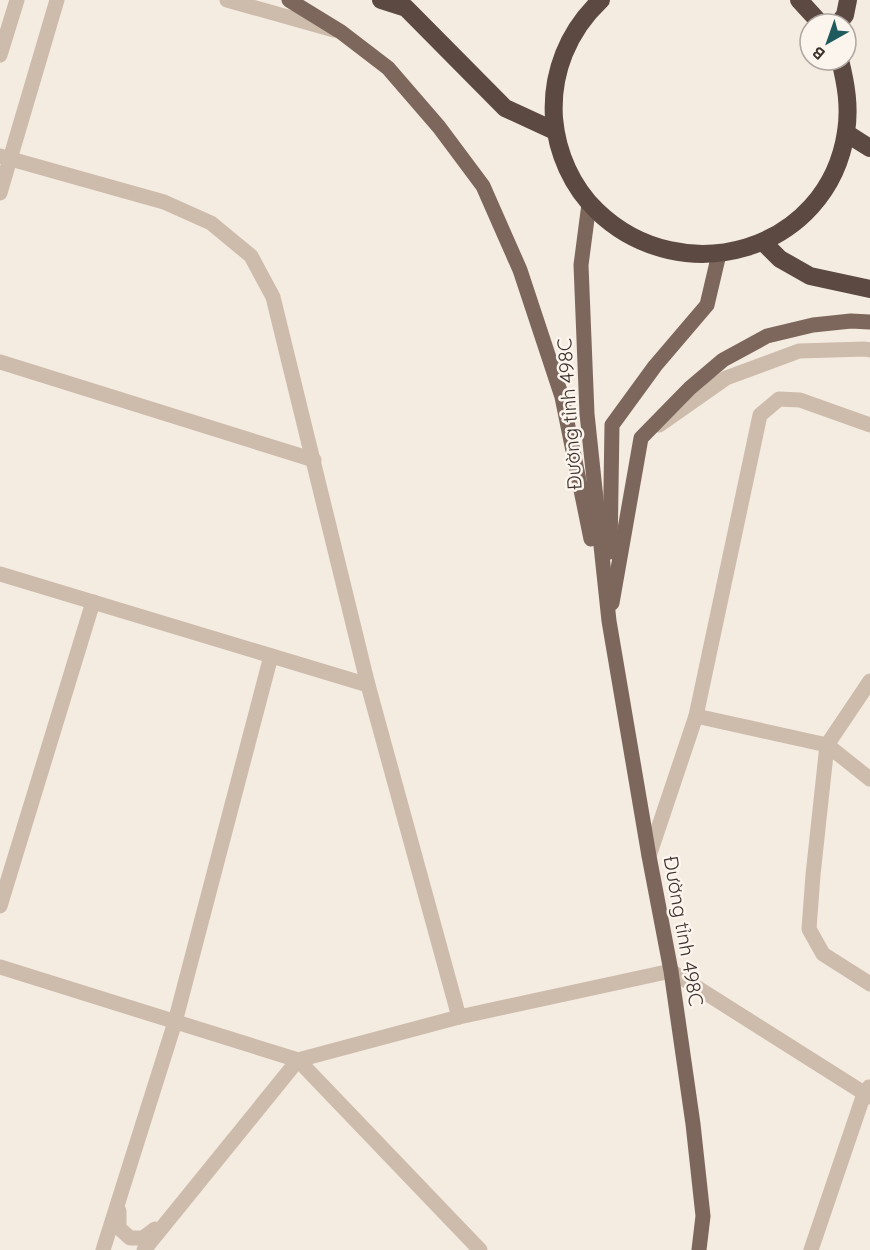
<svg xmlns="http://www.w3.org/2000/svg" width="870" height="1250" viewBox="0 0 870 1250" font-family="Quicksand,sans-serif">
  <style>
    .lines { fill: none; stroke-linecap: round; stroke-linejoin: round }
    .minor { stroke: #cdbbac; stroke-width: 15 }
    .major { stroke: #7d675c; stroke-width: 15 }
    .highway { stroke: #5c4a42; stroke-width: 18 }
    .labels { text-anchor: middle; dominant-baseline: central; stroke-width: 5; stroke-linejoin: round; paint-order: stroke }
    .street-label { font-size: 20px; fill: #3b302b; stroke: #fbf5ee }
  </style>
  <rect width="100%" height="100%" fill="#f4ebe1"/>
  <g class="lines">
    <g class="minor">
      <polyline points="227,0 334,30"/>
      <polyline points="0,55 17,0"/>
      <polyline points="0,156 164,202 211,223 251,256 273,297 368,685 459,1017"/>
      <polyline points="0,193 57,0"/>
      <polyline points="0,362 314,460"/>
      <polyline points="659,425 726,378 799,351 865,349 870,350"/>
      <polyline points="0,574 368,685"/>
      <polyline points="870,681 827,745 813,875 809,929 823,954 870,984"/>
      <polyline points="696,716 827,745 870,779"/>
      <polyline points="649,856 696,716 760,415 779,399 800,400 870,425"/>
      <polyline points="0,906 93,602"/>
      <polyline points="0,967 298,1060 480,1250"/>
      <polyline points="119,1211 119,1228 130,1238 143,1238 155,1229"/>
      <polyline points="103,1250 175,1022 271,656"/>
      <polyline points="144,1250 298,1060 459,1017 671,971 870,1097"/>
      <polyline points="811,1250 864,1094 869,1087"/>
    </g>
    <g class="major">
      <polyline points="289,0 341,32 388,68 439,127 483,186 520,270 562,397 591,539"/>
      <polyline points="589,204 581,265 587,414 609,621 649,856 671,971 693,1124 703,1216 699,1250"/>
      <polyline points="610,552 612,425 655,366 707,305 719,254"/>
      <polyline points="612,603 641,438 690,388 723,360 767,336 813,325 851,321 870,322"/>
    </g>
    <g class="highway">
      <polyline points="381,0 406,8 505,108 555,131"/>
      <path d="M601,0c-33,31 -50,73 -47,118 3,35 18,69 43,93 85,82 231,41 249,-79 4,-25 0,-48 -6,-72"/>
      <polyline points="799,0 821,24"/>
      <polyline points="838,24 845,15 848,0"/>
      <polyline points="846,133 870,148"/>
      <polyline points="763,242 780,259 810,276 870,289"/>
    </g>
  </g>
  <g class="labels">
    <g class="street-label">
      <text transform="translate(569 414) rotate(-94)">Đường tỉnh 498C</text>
      <text transform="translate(684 931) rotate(80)">Đường tỉnh 498C</text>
    </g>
  </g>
  <g transform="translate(828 42) rotate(220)"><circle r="28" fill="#fbf5ee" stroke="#aea6a0" stroke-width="1.5"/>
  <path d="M0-4.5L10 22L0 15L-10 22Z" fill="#1f5a5e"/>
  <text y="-9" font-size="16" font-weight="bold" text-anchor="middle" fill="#3b302b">B</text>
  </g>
</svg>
